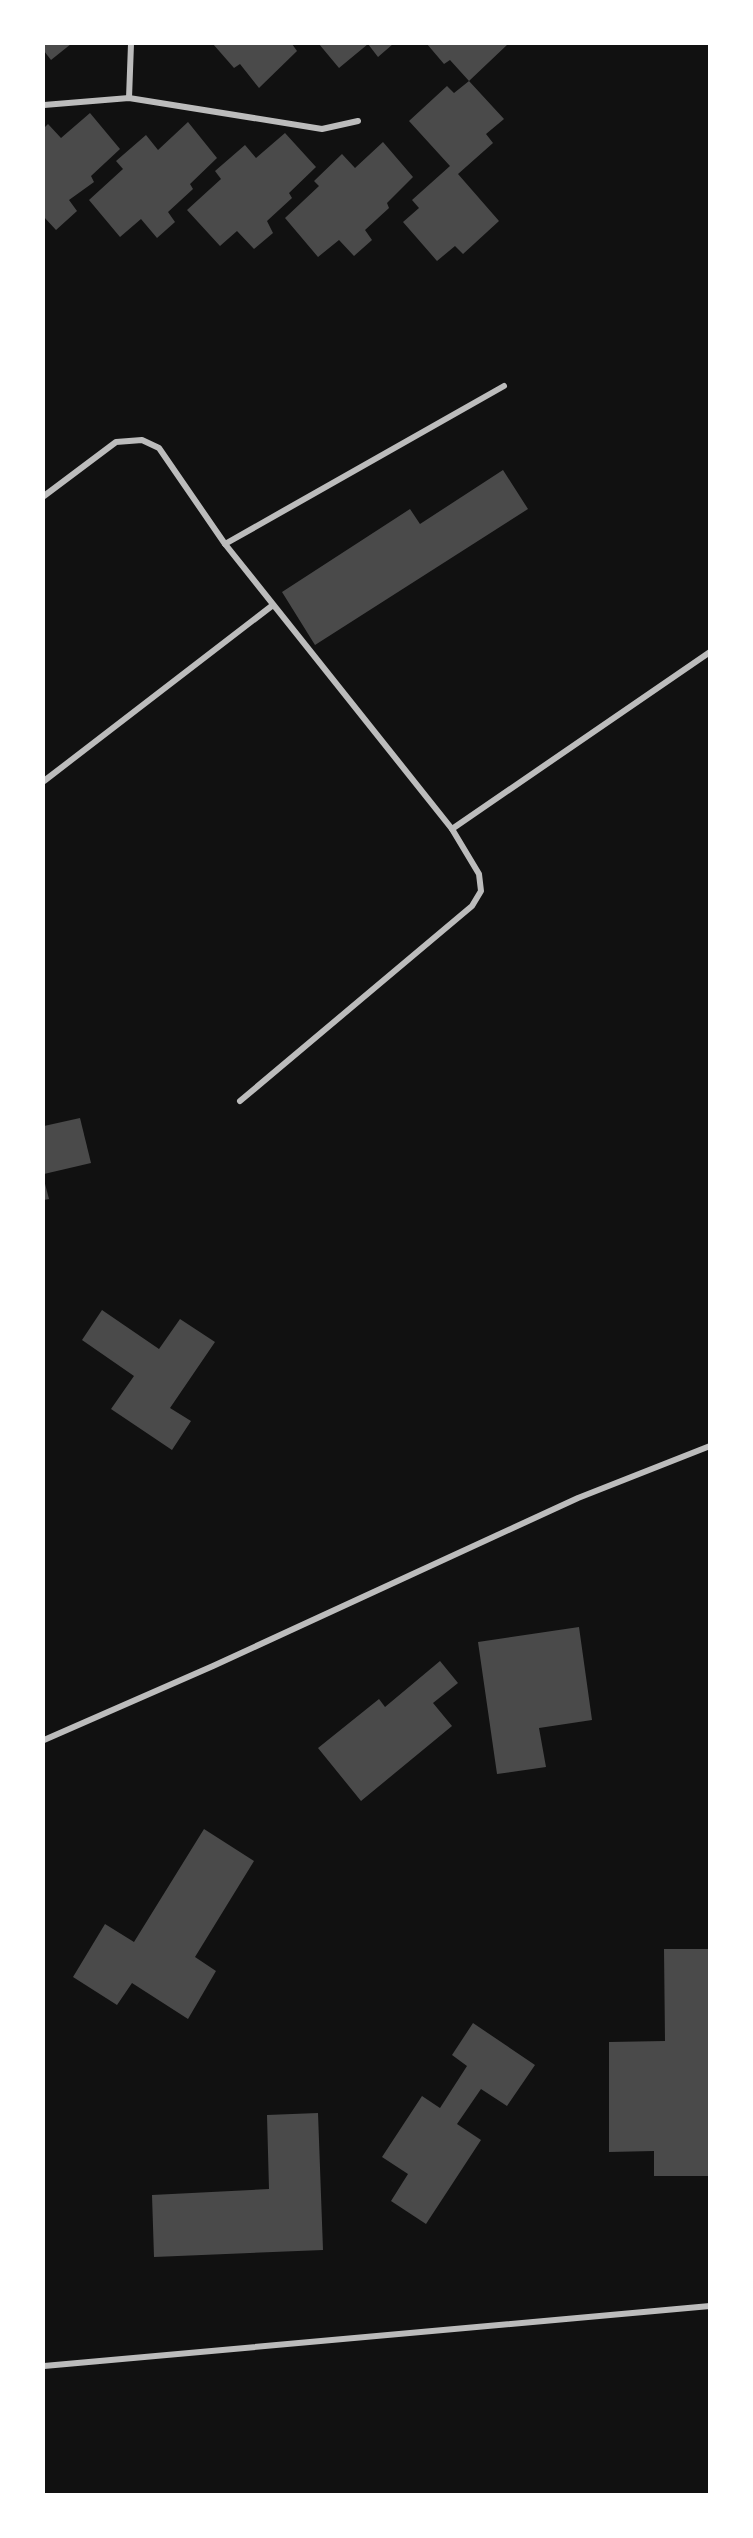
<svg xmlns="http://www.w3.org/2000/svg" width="753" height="2538" viewBox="0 0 753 2538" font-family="Roboto,sans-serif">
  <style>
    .building { fill: #4a4a4a }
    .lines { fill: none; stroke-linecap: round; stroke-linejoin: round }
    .minor { stroke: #bcbcbc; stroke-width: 6 }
  </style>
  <rect width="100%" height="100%" fill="#111"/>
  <g class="building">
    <polygon points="44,44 71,44 51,60 44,51"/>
    <polygon points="213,44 292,44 297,51 259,88 240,64 234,68"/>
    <polygon points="319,44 393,44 378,57 368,44 339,68"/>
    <polygon points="427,44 508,44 469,81 450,60 444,64"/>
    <polygon points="469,81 504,119 486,134 493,143 458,174 499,221 463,254 455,246 437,261 403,222 419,208 412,200 450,166 409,121 447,86 454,93"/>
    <polygon points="90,113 120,149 91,176 94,182 69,200 77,211 56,230 44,217 44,128 48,124 61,138"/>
    <polygon points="188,122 217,158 190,184 193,189 168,212 175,222 157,238 141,219 120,237 89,200 123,169 116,161 146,135 158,150"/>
    <polygon points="285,133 316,167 289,193 292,198 267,221 273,233 254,249 237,231 220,246 187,210 221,179 215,171 245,145 256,158"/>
    <polygon points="383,142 413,177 387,203 389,208 365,230 372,240 354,256 339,240 318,257 285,218 319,186 314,181 342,154 355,168"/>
    <polygon points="503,470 528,509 315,645 282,592 410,509 420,524"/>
    <polygon points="80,1118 91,1163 44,1174 44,1126"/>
    <polygon points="44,1180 49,1199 44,1200"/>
    <polygon points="102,1310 159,1349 180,1319 215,1342 170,1408 191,1421 172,1450 111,1409 134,1376 82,1340"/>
    <polygon points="579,1627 592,1720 539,1728 546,1767 497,1774 478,1642"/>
    <polygon points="440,1661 458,1683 433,1703 452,1726 361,1801 318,1748 379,1699 385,1707"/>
    <polygon points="204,1829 254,1861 195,1957 216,1971 188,2019 132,1983 117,2005 73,1977 105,1924 134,1942"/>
    <polygon points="664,1949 710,1949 710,2176 654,2176 654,2151 609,2152 609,2042 665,2041"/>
    <polygon points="473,2023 535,2065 507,2106 481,2089 457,2124 481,2140 426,2224 391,2201 408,2174 382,2157 422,2096 440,2108 467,2066 452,2055"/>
    <polygon points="318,2113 323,2250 154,2257 152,2195 269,2189 267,2115"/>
  </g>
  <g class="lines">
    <g class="minor">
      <polyline points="129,98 131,44"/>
      <polyline points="44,105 129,98 322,129 358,121"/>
      <polyline points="44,496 116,442 142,440 159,448 225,544 452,829 479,874 481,891 472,906 240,1101"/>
      <polyline points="225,544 504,386"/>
      <polyline points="44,781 273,605"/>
      <polyline points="452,829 710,652"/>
      <polyline points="44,1740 213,1666 578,1498 710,1446"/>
      <polyline points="44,2366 710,2306"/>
    </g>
  </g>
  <rect width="753" height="2538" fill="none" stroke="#ffffff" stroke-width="90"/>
</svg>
